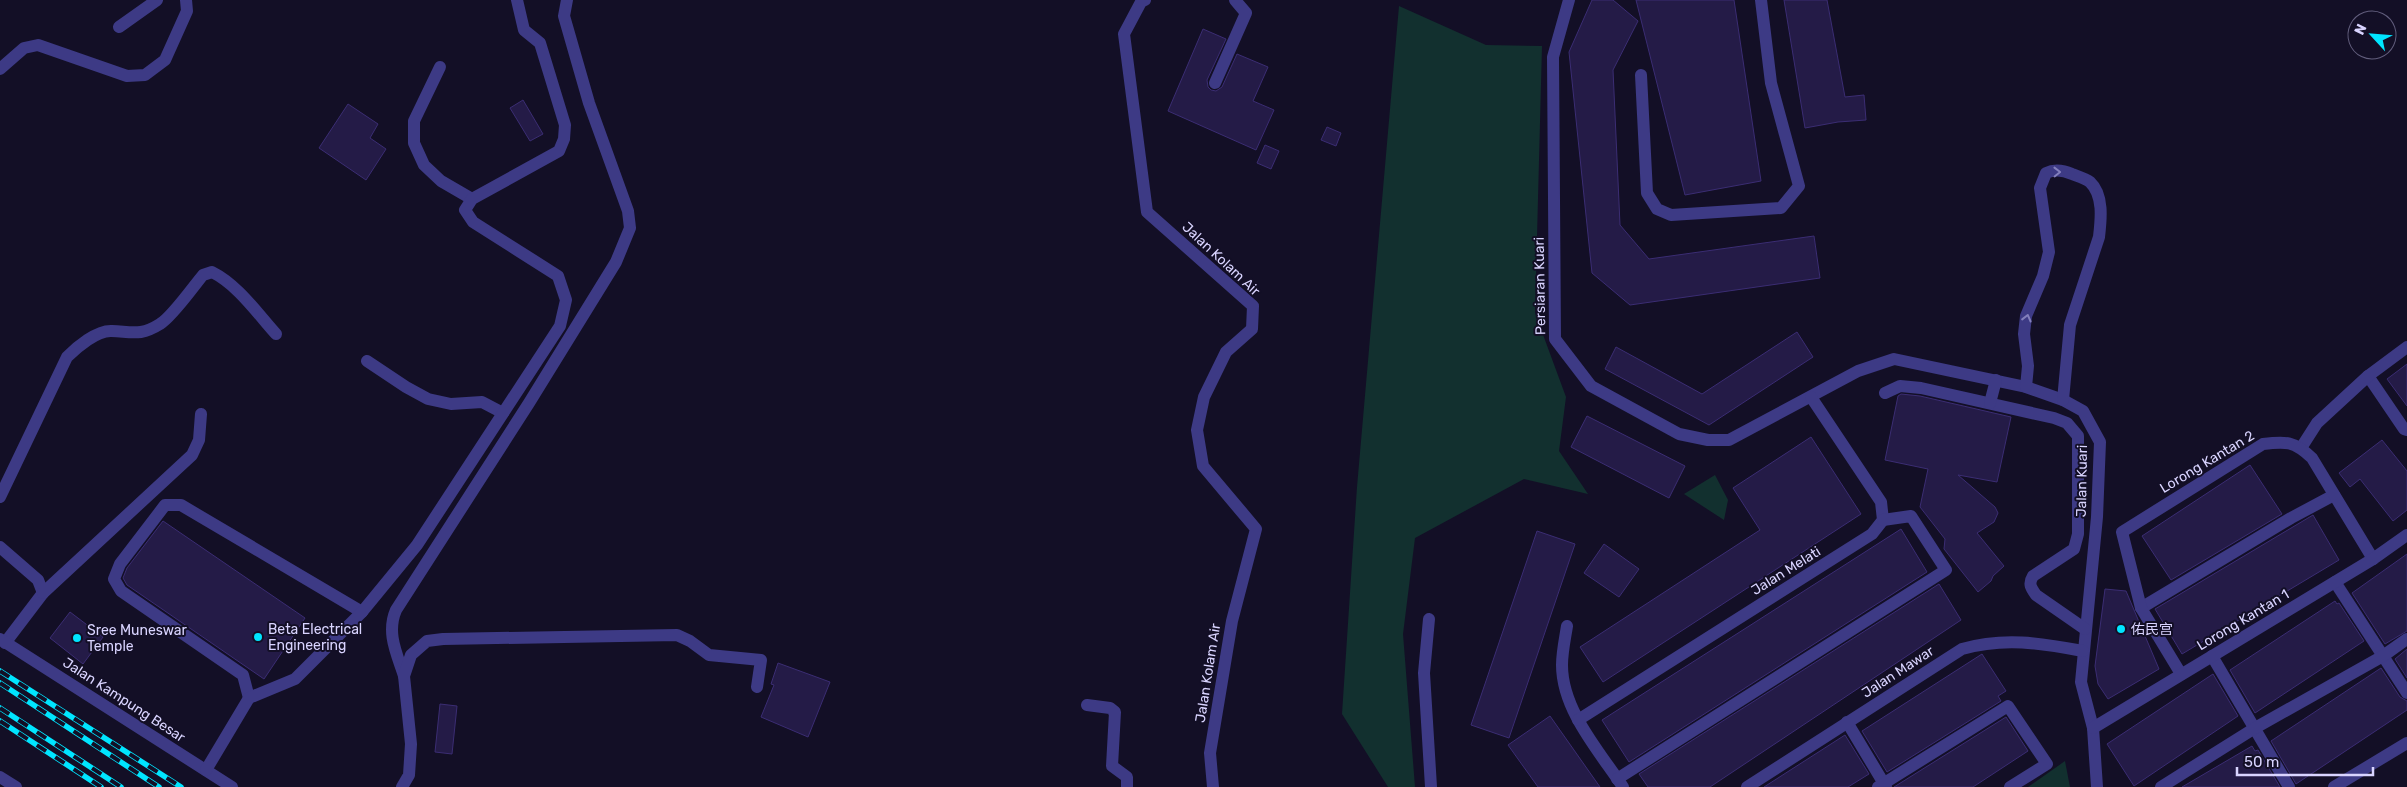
<svg xmlns="http://www.w3.org/2000/svg" width="2407" height="787" viewBox="0 0 2407 787" font-family="Rubik,'Noto Sans SC',sans-serif">
  <style>
    .green { fill: #12302f }
    .building { fill: #241b47; stroke: #3b2d73 }
    .lines { fill: none; stroke-linecap: round; stroke-linejoin: round }
    .minor { stroke: #3d3a85; stroke-width: 12 }
    .rail-casing { stroke: #00e5ff; stroke-width: 5.5 }
    .rail { stroke: #130f26; stroke-width: 4; stroke-dasharray: 11; stroke-linecap: butt }
    .oneway { stroke: #837fbc }
    .poi-dot { fill: #00e5ff; stroke: #130f26; stroke-width: 2 }
    .labels { text-anchor: middle; dominant-baseline: central; stroke-width: 4; stroke-linejoin: round; paint-order: stroke }
    .street-label { font-size: 14px; fill: #d9d4ff; stroke: #130f26 }
    .poi-label { font-size: 14px; fill: #d9d4ff; stroke: #130f26; text-anchor: start }
  </style>
  <rect width="100%" height="100%" fill="#130f26"/>
  <g class="green">
    <polygon points="1399,6 1486,45 1542,46 1535,313 1566,397 1559,451 1588,494 1524,479 1415,538 1403,634 1415,787 1388,787 1342,714 1357,487"/>
    <polygon points="1715,475 1728,500 1724,520 1684,494"/>
    <polygon points="2065,761 2070,787 2028,787"/>
  </g>
  <g class="building">
    <polygon points="1592,0 1613,0 1638,21 1613,70 1620,225 1649,259 1814,236 1820,278 1630,305 1592,273 1569,52"/>
    <polygon points="1636,0 1734,0 1761,181 1685,195"/>
    <polygon points="1784,0 1827,0 1845,97 1864,95 1866,120 1838,122 1805,128"/>
    <polygon points="1203,29 1226,39 1207,80 1208,87 1211,90 1216,91 1222,87 1237,54 1268,67 1253,101 1274,110 1256,150 1168,111"/>
    <polygon points="523,100 543,134 530,141 510,108"/>
    <polygon points="348,104 378,124 370,138 386,149 366,180 319,148"/>
    <polygon points="1327,127 1341,133 1336,146 1321,140"/>
    <polygon points="1265,145 1279,151 1271,169 1257,163"/>
    <polygon points="1797,332 1813,357 1709,425 1605,369 1616,347 1702,394"/>
    <polygon points="2407,364 2407,406 2387,379"/>
    <polygon points="1901,394 1920,396 2011,417 1997,482 1958,475 1995,507 1998,513 1994,522 1977,533 2004,566 1993,576 1991,581 1978,592 1944,549 1945,539 1920,507 1928,469 1885,460 1898,396"/>
    <polygon points="1587,416 1685,466 1669,498 1571,447"/>
    <polygon points="1811,437 1861,514 1603,682 1580,647 1760,530 1733,488"/>
    <polygon points="2382,440 2407,471 2407,510 2393,521 2360,479 2350,487 2339,473"/>
    <polygon points="2250,465 2282,514 2171,580 2142,536"/>
    <polygon points="2313,515 2339,560 2182,654 2155,609"/>
    <polygon points="163,521 305,618 264,679 127,585 123,578 127,568"/>
    <polygon points="1901,529 1927,572 1629,762 1602,720"/>
    <polygon points="1537,531 1575,544 1509,738 1471,725"/>
    <polygon points="1604,544 1639,569 1619,597 1584,573"/>
    <polygon points="2407,554 2407,631 2385,644 2352,593"/>
    <polygon points="1939,584 1961,620 1710,787 1648,787 1639,774"/>
    <polygon points="2105,589 2126,591 2159,669 2108,699 2098,684 2095,666"/>
    <polygon points="2335,601 2337,604 2339,603 2364,641 2255,713 2230,670"/>
    <polygon points="70,612 103,637 83,664 50,638"/>
    <polygon points="2407,649 2407,678 2395,659"/>
    <polygon points="1982,654 2006,691 1998,696 2001,701 1887,772 1862,731"/>
    <polygon points="778,663 830,682 808,737 761,717 774,685 771,684"/>
    <polygon points="2381,668 2400,697 2407,701 2407,710 2296,784 2271,741"/>
    <polygon points="2213,674 2238,716 2134,786 2107,744"/>
    <polygon points="440,704 457,706 452,754 435,752"/>
    <polygon points="1550,716 1600,787 1538,787 1508,745"/>
    <polygon points="2006,717 2028,751 1973,787 1894,787"/>
    <polygon points="1845,735 1869,774 1848,787 1764,787"/>
    <polygon points="2252,746 2255,751 2258,750 2280,787 2182,787"/>
  </g>
  <g class="lines">
    <g class="minor">
      <polyline points="1145,0 1141,2 1124,34 1147,212 1253,306 1252,329 1226,352 1204,397 1197,430 1203,466 1256,529 1232,621 1210,753 1213,787"/>
      <polyline points="1569,0 1553,57 1555,339 1591,386 1679,434 1708,440 1729,440 1858,371 1894,359 2026,387 2063,400 2083,411 2100,442 2097,517 2081,682 2093,728 2097,787"/>
      <polyline points="119,27 157,0"/>
      <polyline points="440,67 414,121 414,143 424,165 441,181 472,199"/>
      <polyline points="0,69 24,48 38,45 127,76 145,75 165,60 187,11 186,0"/>
      <polyline points="1641,75 1647,193 1657,209 1671,215 1781,208 1799,186 1771,83 1761,0"/>
      <polyline points="1215,83 1246,13 1235,0"/>
      <polyline points="367,361 406,387 428,399 451,404 482,402 503,413"/>
      <polyline points="2368,376 2404,429 2407,430"/>
      <path d="M2026,387l2,-21 -4,-32 2,-18 17,-40 6,-24 -9,-64 6,-15c8,-4 17,-3 26,1 5,2 13,4 18,8 14,13 11,38 9,55l-29,88 -7,75"/>
      <path d="M1885,393l15,-7 21,2 133,30 13,5 11,13v98l-4,15 -41,27c-5,8 -2,12 3,19l49,34"/>
      <polyline points="1990,403 1996,380"/>
      <polyline points="2301,448 2317,423 2368,376 2407,347"/>
      <path d="M0,497l67,-140c10,-10 30,-27 45,-26 21,1 29,5 48,-7 12,-7 33,-37 43,-49l9,-3c26,13 45,41 64,62"/>
      <polyline points="0,547 38,580 43,593 5,643"/>
      <polyline points="2335,582 2407,693"/>
      <polyline points="43,593 192,455 199,440 201,414"/>
      <polyline points="2141,608 2291,518 2334,495"/>
      <polyline points="1429,619 1424,673 1431,787"/>
      <path d="M1567,626c-2,13 -5,26 -5,39 0,45 37,86 61,122"/>
      <polyline points="0,639 232,787"/>
      <polyline points="2212,656 2289,787"/>
      <path d="M2181,674l-40,-66 -19,-76 141,-88c23,-3 31,-3 49,14l61,101"/>
      <path d="M404,676c-7,-22 -18,-43 -8,-66l133,-207 87,-141 14,-34 -2,-17 -39,-108 -25,-87 3,-16"/>
      <polyline points="249,698 243,675 121,591 114,579 120,564 165,505 181,505 362,612"/>
      <polyline points="1087,705 1110,708 1115,712 1112,766 1127,777 1127,787"/>
      <polyline points="1578,720 1872,534 1883,520 1881,502 1811,397"/>
      <polyline points="1847,722 1886,787"/>
      <polyline points="2093,728 2373,559 2407,535"/>
      <polyline points="206,770 249,698 295,679 362,612 417,545 560,326 566,300 558,276 473,222 465,210 472,199 559,151 564,139 565,125 540,43 524,30 517,0"/>
      <polyline points="0,777 16,787"/>
      <polyline points="1617,779 1946,570 1911,516 1883,520"/>
      <polyline points="402,787 409,775 411,744 404,676 411,655 427,641 443,639 677,635 690,641 709,655 761,660 757,687"/>
      <path d="M1747,787l215,-138c42,-12 78,-6 121,2"/>
      <polyline points="1878,787 2008,706 2047,764 2010,787"/>
      <polyline points="2161,787 2255,728 2383,656 2407,639"/>
      <polyline points="2334,787 2407,743"/>
    </g>
    <g class="rail-casing">
      <g id="rail">
        <polyline points="0,671 181,787"/>
        <polyline points="0,683 159,787"/>
        <polyline points="0,708 121,787"/>
        <polyline points="0,721 101,787"/>
      </g>
    </g>
    <use href="#rail" class="rail"/>
  </g>
  <defs><path id="oneway-chevron" d="M-2-3.5L2.5 0L-2 3.5" fill="none" stroke-width="1.6" stroke-linecap="round" stroke-linejoin="round" transform="scale(1.25)"/></defs>
  <g class="oneway">
    <use href="#oneway-chevron" transform="translate(2057 172) rotate(-1)"/>
    <use href="#oneway-chevron" transform="translate(2027 318) rotate(-76)"/>
  </g>
  <g class="poi-dot">
    <circle cx="2121" cy="629" r="5"/>
    <circle cx="258" cy="637" r="5"/>
    <circle cx="77" cy="638" r="5"/>
  </g>
  <g class="labels">
    <g class="street-label">
      <text transform="translate(1221 259) rotate(43)">Jalan Kolam Air</text>
      <text transform="translate(1540 286) rotate(-91)">Persiaran Kuari</text>
      <text transform="translate(2207 462) rotate(-31)">Lorong Kantan 2</text>
      <text transform="translate(2082 481) rotate(-89)">Jalan Kuari</text>
      <text transform="translate(1786 571) rotate(-32)">Jalan Melati</text>
      <text transform="translate(2243 620) rotate(-31)">Lorong Kantan 1</text>
      <text transform="translate(1898 672) rotate(-33)">Jalan Mawar</text>
      <text transform="translate(1208 673) rotate(-81)">Jalan Kolam Air</text>
      <text transform="translate(124 700) rotate(33)">Jalan Kampung Besar</text>
    </g>
    <g class="poi-label">
      <text x="268" y="629">Beta Electrical<tspan x="268" dy="16">Engineering</tspan></text>
      <text x="2131" y="629">佑民宫</text>
      <text x="87" y="630">Sree Muneswar<tspan x="87" dy="16">Temple</tspan></text>
    </g>
  </g>
  <g transform="translate(2372 35) rotate(296)"><circle r="24" fill="#130f26" stroke="#625e7d"/>
  <path d="M0-4L9 19L0 12L-9 19Z" fill="#00e5ff"/>
  <text y="-8" font-size="14" font-weight="bold" text-anchor="middle" fill="#d9d4ff">N</text>
  </g>
  <path d="M2237 767v8h136v-8" fill="none" stroke="#d9d4ff" stroke-width="2.5"/>
  <text x="2244" y="767" font-size="15" fill="#d9d4ff" stroke="#130f26" stroke-width="4" paint-order="stroke">50 m</text>
</svg>
